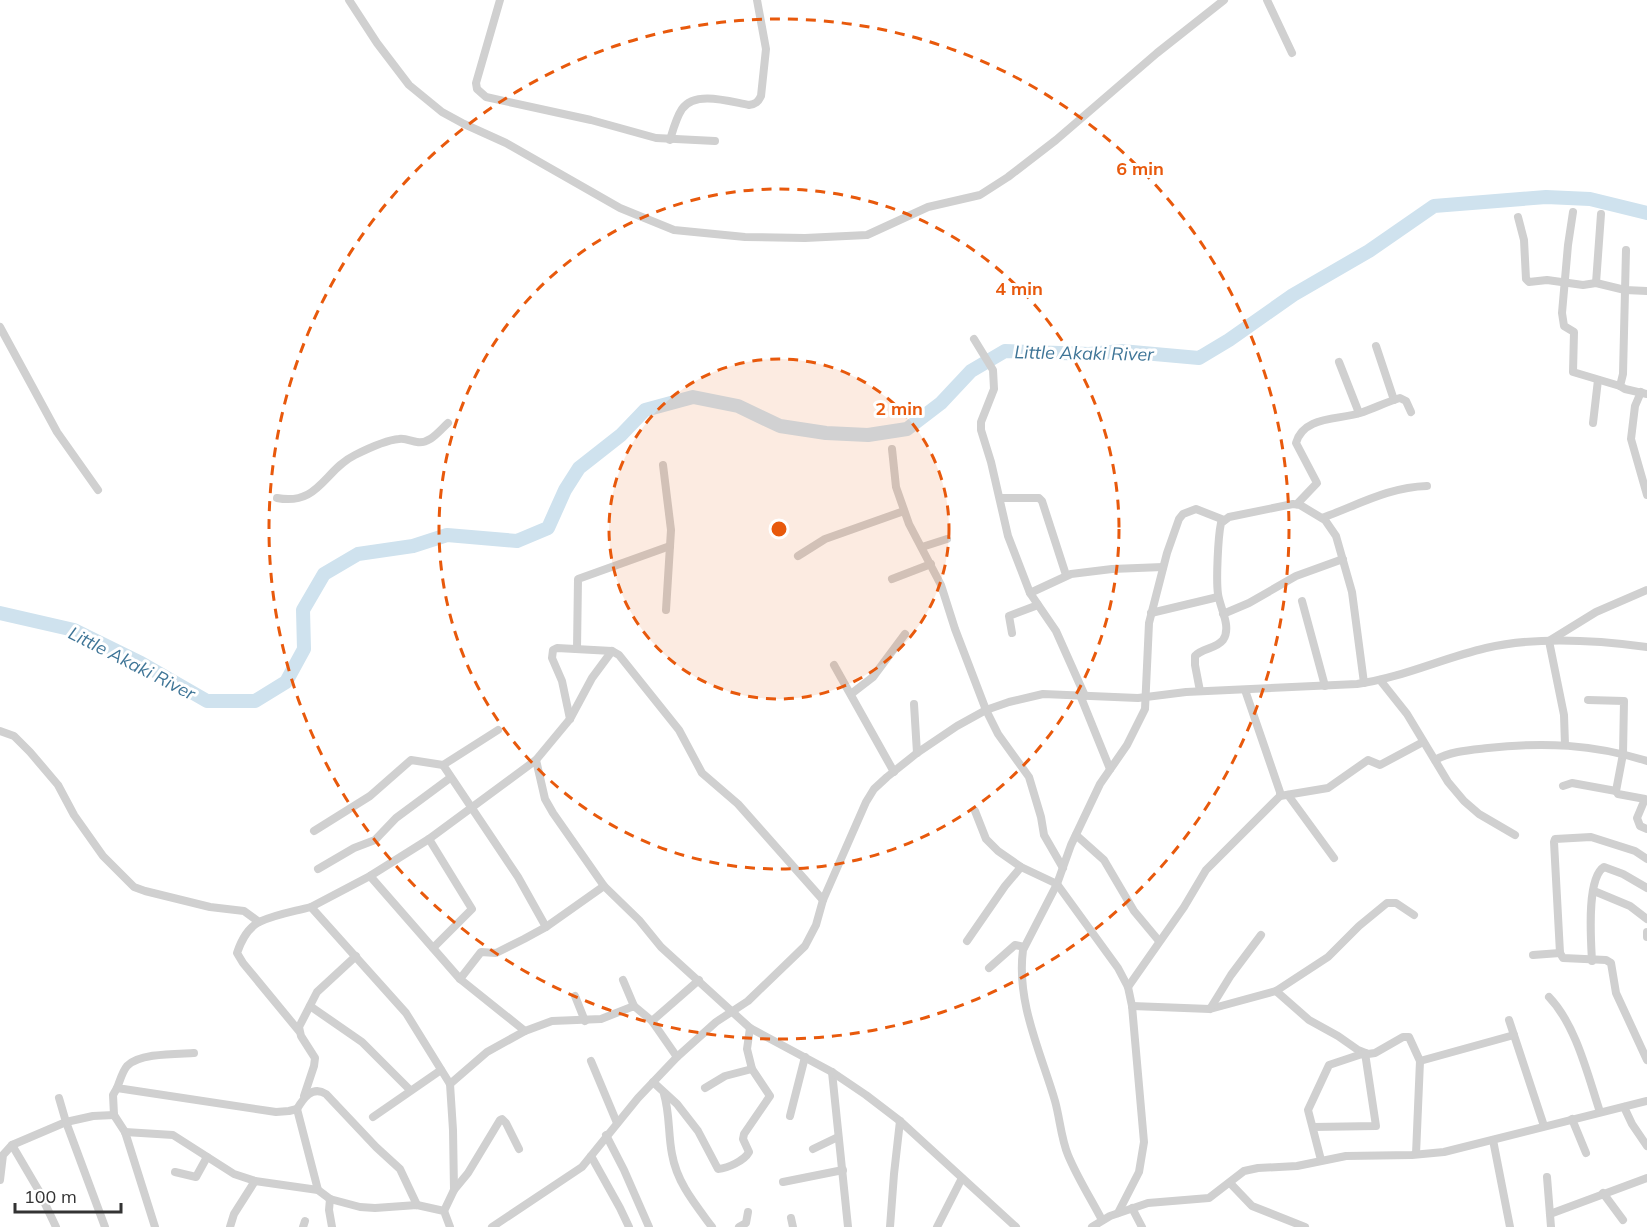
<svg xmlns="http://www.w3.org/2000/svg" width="1647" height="1227" viewBox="0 0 1647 1227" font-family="Mulish,sans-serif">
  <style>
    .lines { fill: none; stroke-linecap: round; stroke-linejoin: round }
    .river { stroke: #cfe2ee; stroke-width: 14 }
    .minor { stroke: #d0d0d0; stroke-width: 8 }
    .ring { fill: none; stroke: #e8590c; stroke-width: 3; stroke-dasharray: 10 8 }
    .labels { text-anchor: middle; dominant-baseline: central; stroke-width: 6; stroke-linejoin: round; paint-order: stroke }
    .water-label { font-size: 18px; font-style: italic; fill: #3f7597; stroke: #fff }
    .centre { fill: #e8590c; stroke: #fff; stroke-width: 3 }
    .ring-label { font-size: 18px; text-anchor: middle; font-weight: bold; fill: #e8590c; stroke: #fff; stroke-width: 6; stroke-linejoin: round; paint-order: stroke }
  </style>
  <rect width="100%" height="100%" fill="#fff"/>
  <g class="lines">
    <polyline class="river" points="0,613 74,630 141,663 207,701 255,701 286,682 304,649 303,610 324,574 358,554 413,546 447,535 517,541 548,528 565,490 579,468 621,435 645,410 693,397 738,406 780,426 826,433 868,435 907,429 941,403 971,371 1005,351 1089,354 1121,351 1199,358 1229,340 1293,295 1369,251 1434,206 1546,197 1590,199 1647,213"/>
    <g class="minor">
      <polyline points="349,0 377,43 409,85 442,112 464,124 506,143 620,208 674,230 745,237 805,238 867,235 928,207 980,195 1008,177 1056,140 1157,53 1224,0"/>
      <polyline points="500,0 476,83 477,89 486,97 591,120 656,138 715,141"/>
      <polyline points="1267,0 1292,53"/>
      <path d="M670,140c3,-10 6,-22 12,-31 13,-19 49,-7 67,-4 7,-1 9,-3 12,-9l5,-47 -9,-49"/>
      <polyline points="1573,212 1568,245 1562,313 1564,326 1574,332 1573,372 1620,386"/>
      <polyline points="1518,217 1524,240 1526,279 1529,282 1547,280 1583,285 1596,283 1625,290 1647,291"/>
      <polyline points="1626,250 1623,374 1620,386 1625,389 1647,394"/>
      <polyline points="1596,283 1601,214"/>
      <polyline points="0,327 57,432 98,490"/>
      <polyline points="974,339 993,370 994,389 981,422 981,430 991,462 1008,536 1030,593 1056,631 1085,696"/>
      <polyline points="1376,346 1394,400"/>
      <polyline points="1339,362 1359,413"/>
      <polyline points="1641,392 1635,406 1631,439 1647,495"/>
      <polyline points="1593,423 1598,380"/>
      <polyline points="892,449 896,487 909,524 941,585 955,629 986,710 998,734 1029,777 1041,817 1044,835 1063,868"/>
      <polyline points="663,465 671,530 666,610"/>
      <path d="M277,498c42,8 47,-28 78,-43 12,-6 30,-15 44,-16 6,-1 12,2 18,3 13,2 22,-11 31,-19"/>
      <polyline points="1000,498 1039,498 1042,501 1066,575"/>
      <path d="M1297,504l20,-21 -21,-40c7,-27 42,-23 64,-30 13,-4 26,-11 40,-15l6,3 5,11"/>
      <path d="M1322,518c36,-13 67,-31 105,-32"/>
      <polyline points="922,547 947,539"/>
      <polyline points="798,556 825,539 904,511"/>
      <polyline points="892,579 931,564"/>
      <polyline points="1030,593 1071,574 1112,569 1163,567"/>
      <polyline points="1302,601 1325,686"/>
      <polyline points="1151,613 1218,597"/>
      <polyline points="1223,614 1249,603 1296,576 1343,559"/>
      <polyline points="1012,633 1009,616 1038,605"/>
      <polyline points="577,649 578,579 670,546"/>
      <polyline points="834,665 894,772"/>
      <polyline points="1380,680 1407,714 1448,782 1464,801 1479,814 1515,835"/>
      <path d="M1200,691l-5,-26v-9c7,-8 21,-7 28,-16 9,-13 -3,-32 -5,-46 -2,-14 0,-57 3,-71l8,-6 64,-13 7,1 25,15 11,16 16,56 12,91"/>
      <polyline points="851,694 873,677 905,634"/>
      <polyline points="1080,695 1110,769"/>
      <polyline points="1588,700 1624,701 1623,754 1616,791 1618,794 1645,799 1637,818 1640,826 1647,829"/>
      <polyline points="914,704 917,753"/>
      <polyline points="570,719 562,681 552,658 553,650 557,648 612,651 619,655 679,730 702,773 738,804 823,900"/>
      <polyline points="498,730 443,765 518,877 546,927"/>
      <path d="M0,731l14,5 16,16 28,33 16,30 29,41 31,31 11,4 65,16 34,4 15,11c18,-8 33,-10 52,-15"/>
      <polyline points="1565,745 1564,715 1549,641 1596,612 1647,590"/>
      <polyline points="536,760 570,719 592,678 612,651"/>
      <path d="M1435,760c16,-9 35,-10 53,-12 56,-6 105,-4 159,13"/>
      <polyline points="1563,786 1572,783 1616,791"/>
      <polyline points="1288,795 1334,858"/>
      <polyline points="1280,796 1328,788 1368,760 1380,765 1423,742"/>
      <polyline points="975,811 986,839 998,851 1021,867 1057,884 1118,968 1128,987 1132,1006 1144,1142 1139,1172 1118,1213"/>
      <polyline points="314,831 370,796 411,760 443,765"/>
      <polyline points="1076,835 1104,860 1134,911 1159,941"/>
      <polyline points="429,839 472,909 433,948"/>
      <polyline points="1647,859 1635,851 1591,837 1555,839 1554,842 1560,953 1563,958 1606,960 1611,963 1616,993 1647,1060"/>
      <polyline points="318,869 354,848 375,840 396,818 450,778"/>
      <polyline points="370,876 460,979 525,1031 487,1052 450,1084"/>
      <polyline points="1594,891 1630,906 1647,919"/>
      <path d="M259,922c-11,6 -18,19 -22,31l6,10 56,68"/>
      <polyline points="1647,932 1647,937"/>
      <polyline points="967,941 1005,886 1021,867"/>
      <polyline points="1533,955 1560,953"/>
      <path d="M1592,961c-1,-20 -6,-83 12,-94l19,7 24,14"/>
      <polyline points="989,968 1015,945 1024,947"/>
      <polyline points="460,979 481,952 496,953 524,939 546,927 604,886"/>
      <polyline points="623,980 634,1006"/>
      <polyline points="1128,987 1184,907 1206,870 1280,796 1280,792 1245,690"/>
      <polyline points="1276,991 1309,1020 1338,1036 1358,1050 1368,1054 1375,1053 1403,1037 1409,1037 1420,1061 1416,1154"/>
      <polyline points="575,996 585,1021"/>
      <path d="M1549,997c27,28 39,79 51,115"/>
      <polyline points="310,1006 362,1042 410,1090"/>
      <polyline points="1132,1006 1210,1009 1276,991 1328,957 1359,926 1387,903 1396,903 1414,915"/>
      <polyline points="1210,1009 1231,975 1261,935"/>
      <polyline points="1509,1020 1544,1126"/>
      <polyline points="652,1021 699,980"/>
      <polyline points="525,1031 552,1021 601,1019 634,1006 652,1021 677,1057"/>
      <path d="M194,1053c-17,1 -55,0 -67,13 -5,6 -7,15 -10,22l159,24 13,-1 8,-2 21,81 12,9 30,8 15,1 42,-3 27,6 6,16"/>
      <polyline points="591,1061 617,1123"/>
      <polyline points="1420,1061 1514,1035"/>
      <polyline points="832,1072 848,1227"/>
      <path d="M653,1082l24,22 21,27 20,38c10,-1 26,-8 31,-17l-6,-13 1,-5 26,-38 -18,-27 -5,-20 3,-21"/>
      <polyline points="117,1088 113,1095 114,1115 125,1132 155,1227"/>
      <polyline points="705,1088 725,1076 752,1069"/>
      <path d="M664,1094c6,20 4,40 8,60 5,29 23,50 40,73"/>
      <polyline points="304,1096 314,1066 315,1058 301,1036 299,1027 317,992 356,956"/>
      <polyline points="1624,1107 1632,1124 1647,1146"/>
      <path d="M297,1109c6,-10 15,-24 29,-15l50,53 24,22 17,36"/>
      <polyline points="790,1116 805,1057"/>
      <polyline points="373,1117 441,1070"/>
      <polyline points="1572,1119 1586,1153"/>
      <polyline points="1313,1127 1376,1126 1365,1053 1329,1065 1308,1110 1321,1160"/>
      <polyline points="125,1132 173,1135 234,1174 255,1181 318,1190"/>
      <polyline points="606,1135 624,1170 649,1227"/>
      <polyline points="1493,1140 1510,1227"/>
      <polyline points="12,1145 39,1191 56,1227"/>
      <polyline points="813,1149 838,1137"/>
      <polyline points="591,1156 620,1208 629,1227"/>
      <polyline points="175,1172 196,1177 207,1157"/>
      <polyline points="1547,1177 1551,1227"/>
      <polyline points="0,1180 3,1155 12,1145 66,1122 59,1098"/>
      <polyline points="783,1182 843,1170"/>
      <polyline points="1230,1183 1252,1206 1305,1227"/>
      <polyline points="454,1190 468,1173 500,1120 502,1119 506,1123 519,1149"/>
      <polyline points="1603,1193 1623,1220"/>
      <polyline points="330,1199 329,1210 332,1227"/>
      <polyline points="1132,1208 1142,1227"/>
      <polyline points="444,1211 454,1190 453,1130 450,1084 406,1013 311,907 370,876 429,839 536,760 545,799 553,813 604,886 639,920 661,947 750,1028 832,1072 866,1095 900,1121 1016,1227"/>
      <polyline points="1550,1214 1647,1178"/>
      <polyline points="791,1218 793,1227"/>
      <path d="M1102,1220c-11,-21 -25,-43 -34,-65 -7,-17 -8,-36 -13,-54 -14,-48 -39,-99 -32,-151l34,-66 14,-39 29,-61 27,-39 18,-36 4,-86 18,-70 12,-34 4,-5 13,-5 28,11"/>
      <polyline points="105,1227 66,1122 93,1116 114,1115"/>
      <polyline points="230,1227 234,1214 255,1181"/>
      <polyline points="303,1227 305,1221"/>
      <path d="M492,1227l90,-60 56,-69 39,-41 39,-35 32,-21 57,-55 11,-21 7,-25 43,-98 8,-13 13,-12 30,-24 40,-27 29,-16 23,-8 34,-8 95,4 48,-6 171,-8c44,-6 86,-26 129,-36 51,-12 109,-8 161,-1"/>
      <polyline points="739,1227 746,1223 748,1212"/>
      <polyline points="890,1227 894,1174 900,1121"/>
      <polyline points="937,1227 962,1178"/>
      <polyline points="1092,1227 1110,1216 1148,1203 1209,1198 1244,1171 1258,1168 1297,1166 1346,1156 1412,1155 1444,1152 1647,1101"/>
    </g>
  </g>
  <circle cx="779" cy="529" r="170" fill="#e8590c" fill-opacity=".12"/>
  <g class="ring">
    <circle cx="779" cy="529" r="170"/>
    <circle cx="779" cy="529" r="340"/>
    <circle cx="779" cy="529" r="510"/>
  </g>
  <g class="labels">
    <g class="water-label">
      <text transform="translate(1084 353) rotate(1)">Little Akaki River</text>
      <text transform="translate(132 663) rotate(27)">Little Akaki River</text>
    </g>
  </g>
  <circle cx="779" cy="529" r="9" class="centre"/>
  <g class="ring-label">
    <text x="1140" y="175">6 min</text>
    <text x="1019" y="295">4 min</text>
    <text x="899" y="415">2 min</text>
  </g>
  <path d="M15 1203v9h106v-9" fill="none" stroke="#333333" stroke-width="3"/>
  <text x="24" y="1203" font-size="18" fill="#333333" stroke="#ffffff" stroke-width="4.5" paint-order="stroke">100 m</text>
</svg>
